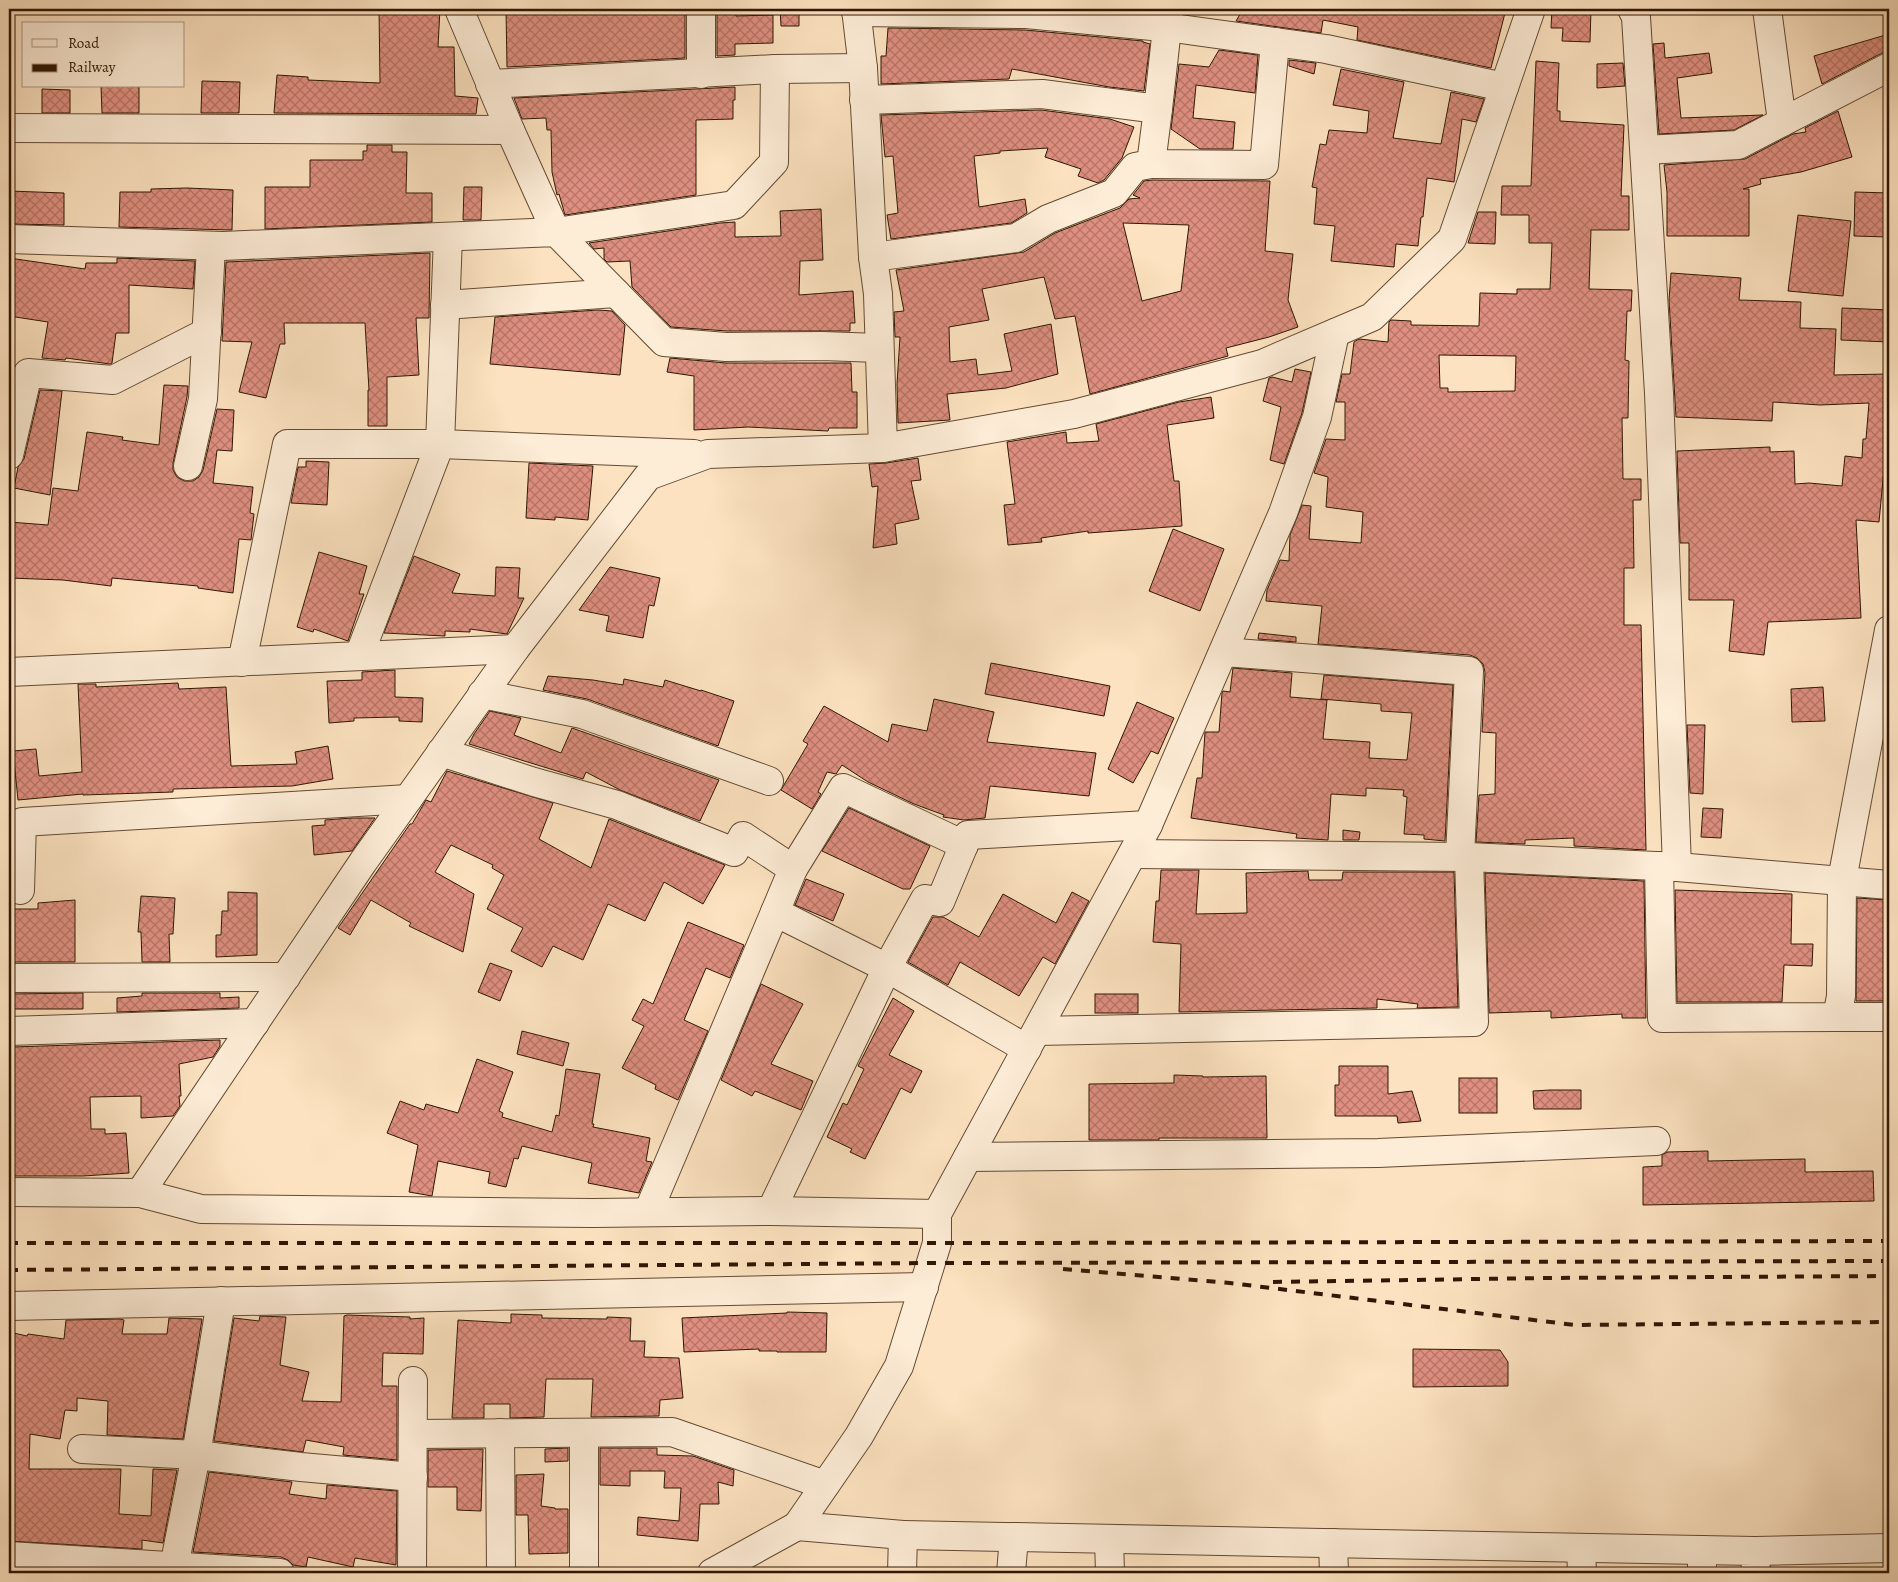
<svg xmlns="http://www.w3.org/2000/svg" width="1898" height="1582" viewBox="0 0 1898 1582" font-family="Alegreya,serif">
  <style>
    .building { fill: url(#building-cross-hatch); stroke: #301703; fill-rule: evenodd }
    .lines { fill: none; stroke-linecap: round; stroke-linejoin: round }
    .minor-casing { stroke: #634a32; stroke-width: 30 }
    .minor { stroke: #fdecd6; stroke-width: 28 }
    .rail { stroke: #301703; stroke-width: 4; stroke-dasharray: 9 9; stroke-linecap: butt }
  </style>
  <defs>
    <pattern id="building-cross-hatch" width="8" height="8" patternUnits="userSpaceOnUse" patternTransform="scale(1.25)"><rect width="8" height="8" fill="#df8f80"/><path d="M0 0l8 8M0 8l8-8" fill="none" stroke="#b57467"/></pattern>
  </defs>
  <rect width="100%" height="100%" fill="#fce2c0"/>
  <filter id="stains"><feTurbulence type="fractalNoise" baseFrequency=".004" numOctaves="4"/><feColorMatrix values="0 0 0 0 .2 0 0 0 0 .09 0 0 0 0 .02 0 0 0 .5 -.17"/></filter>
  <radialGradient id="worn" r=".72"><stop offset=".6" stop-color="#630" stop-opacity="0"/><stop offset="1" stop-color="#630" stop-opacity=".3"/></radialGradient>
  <g class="building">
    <polygon points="379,9 440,9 438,47 454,47 455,96 478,98 476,114 274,113 277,75 308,77 308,80 380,83"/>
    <polygon points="553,9 685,9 685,58 507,67 506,10 553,11"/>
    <polygon points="717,9 736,9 736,16 773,15 773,43 735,44 735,55 717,56"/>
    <polygon points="780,9 799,9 799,26 781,26"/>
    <polygon points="1243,9 1506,9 1491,68 1357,40 1358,27 1323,20 1321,33 1236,21"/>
    <polygon points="1552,9 1591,9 1590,42 1562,41 1563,28 1551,28"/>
    <polygon points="888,28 1025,30 1143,41 1143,42 1150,44 1144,91 1109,87 1012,69 1009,79 881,84 881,56 886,56"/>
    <polygon points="1889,34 1889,51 1882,53 1822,84 1814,56"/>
    <polygon points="1664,43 1665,58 1709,53 1712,73 1677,78 1681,118 1763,115 1734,130 1659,134 1653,44"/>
    <polygon points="1219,50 1258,55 1255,93 1196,85 1193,118 1235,122 1233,149 1200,149 1171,129 1179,64 1209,67"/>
    <polygon points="1289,60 1316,63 1314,74 1289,66"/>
    <path d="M1536,61l23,2 -2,48h3v10l64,4 -3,71h8v34h-38l-2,59 43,1 -1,21h-4l-2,49 4,1 -1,57h-6l1,61h18v21h-8l1,68h-10v57h17l5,225 -72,-4v-8l-49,2v4l-49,-2 3,-47 16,-1 1,-61 -14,-1 3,-60 -2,-8 -6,-6 -7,-3 -152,-11 4,-38 -56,-5 1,-11 13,-30 9,1 1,-26 12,-30 9,1 -2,33 52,4 2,-31 -37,-5 2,-30 -14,-4 12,-34 19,1v-38h-9l6,-28h8l4,-32 5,-3 29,3 1,-20 2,-2 20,1v4l68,1 1,-33 37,1v-5h33l2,-46h-23v-28h-28l1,-29h29zM1439,355l77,1 -1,35 -67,1v-4h-8z"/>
    <polygon points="1623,63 1625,86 1597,88 1597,64"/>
    <polygon points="1341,69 1404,82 1393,138 1441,144 1451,92 1484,99 1476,122 1462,119 1454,182 1427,178 1423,217 1421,217 1418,246 1396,244 1394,267 1331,261 1335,226 1314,224 1317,188 1312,187 1320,144 1326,145 1329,130 1367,133 1369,111 1333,105"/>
    <polygon points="202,81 240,82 239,113 201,113"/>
    <polygon points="101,86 139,86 139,113 102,113"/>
    <polygon points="735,87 735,100 733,100 733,119 696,120 696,195 565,215 559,194 557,195 552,172 551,130 547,130 546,118 522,119 514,98"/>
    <polygon points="42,89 70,90 70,113 42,113"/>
    <polygon points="1041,110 1110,119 1134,127 1122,158 1104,180 1098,183 1078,176 1081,169 1045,157 1048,148 1000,151 1000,153 974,156 979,207 1025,199 1027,213 1011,223 891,239 887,215 898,213 893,156 885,157 881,115"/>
    <polygon points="1838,111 1852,157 1801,172 1760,179 1761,184 1743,189 1749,189 1749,236 1667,236 1667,192 1664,165 1745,159 1793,134 1806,132 1805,128"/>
    <polygon points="367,145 392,145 392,152 407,152 406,193 432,193 432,222 265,229 265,187 310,187 310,160 363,160 363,151 367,151"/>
    <path d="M1152,180l118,1 -5,70 28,3 -5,46 10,27 -29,10 -43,11 2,8 -138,38 -15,-78 -20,3 -11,-42 -62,12 7,31 -40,7 1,35 26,-3 2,16 34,-4 -8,-37 47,-10 7,50 -52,14 -59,6 3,26 -52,3 -1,-39 3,-47h-5l-1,-25 10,-1 -8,-41 128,-18 31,-19 65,-25 9,-9 11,-1 -7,-3 11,-14zM1123,223l66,2 -8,66 -39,10z"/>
    <polygon points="464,187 482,187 481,220 463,220"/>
    <polygon points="187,188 233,190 232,230 119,227 120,192 151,192 151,189"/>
    <polygon points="9,191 64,193 64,225 9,224"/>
    <polygon points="1855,192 1889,193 1889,237 1854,236"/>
    <polygon points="821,209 823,260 800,261 799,295 853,291 855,323 850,323 850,331 727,331 671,327 632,287 630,261 607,262 604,259 604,248 594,249 589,243 720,223 735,222 735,237 781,236 780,211"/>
    <polygon points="1478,212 1496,212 1495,244 1468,243"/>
    <polygon points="1798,215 1851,221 1843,296 1788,291"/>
    <polygon points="430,253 429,318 416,318 419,375 387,377 387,426 368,426 368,390 369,390 365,323 284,323 285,344 280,344 266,398 239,392 252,342 222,341 226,262"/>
    <polygon points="9,258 85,269 86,263 117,263 117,258 195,261 193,289 129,285 129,333 116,333 112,363 110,364 66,358 65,360 42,358 48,322 9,316"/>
    <polygon points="1671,273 1741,278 1739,300 1801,302 1800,328 1836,329 1834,375 1889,374 1889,438 1887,438 1879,522 1856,520 1861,618 1768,622 1764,655 1729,651 1734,600 1689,600 1689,543 1680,543 1677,451 1770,447 1770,452 1794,451 1795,484 1809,483 1842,486 1845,456 1862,458 1863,439 1866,439 1869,403 1820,405 1773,402 1772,421 1676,417 1669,300"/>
    <polygon points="1842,308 1889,310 1889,342 1841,340"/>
    <polygon points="598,310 612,311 625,325 620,375 490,364 495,317"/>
    <polygon points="670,358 726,363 851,363 852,392 857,392 857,428 829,428 828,431 748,427 694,430 694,376 667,372"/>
    <polygon points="1295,369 1311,372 1302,413 1284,464 1270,460 1281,407 1263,401 1269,378 1272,377 1292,382"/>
    <polygon points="164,385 188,386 187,397 173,463 173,470 177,477 184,481 193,481 199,477 203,470 217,409 234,410 232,451 217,450 213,483 253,487 250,513 254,514 251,540 239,539 233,593 198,588 198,586 112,578 111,586 63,580 9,578 9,522 48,525 53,488 78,491 87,432 123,437 122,440 159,445"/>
    <polygon points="40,390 62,391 50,495 14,488 18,467 24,459"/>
    <polygon points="1211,397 1214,418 1167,425 1174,481 1179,481 1182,526 1088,533 1088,531 1041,538 1042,542 1008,545 1004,505 1015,504 1007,442 1066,432 1067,443 1099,441 1096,424 1179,402"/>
    <polygon points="918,458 921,480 911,481 919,519 895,524 897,544 873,548 878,486 872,487 869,464 886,463"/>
    <polygon points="306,461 329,462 327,505 291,503 298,467 306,467"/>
    <polygon points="529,463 593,466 588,520 555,517 555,520 526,518"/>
    <polygon points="1173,529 1224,549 1200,611 1149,591"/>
    <polygon points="319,552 367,566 359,594 364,594 348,641 314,629 313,632 297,627"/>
    <polygon points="414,556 460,574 452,593 495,596 496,567 520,568 518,598 524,598 507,634 470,629 470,632 445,631 445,636 384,633"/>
    <polygon points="610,567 660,578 654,606 649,605 643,638 606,631 609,616 579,610"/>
    <polygon points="1259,633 1296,637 1296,642 1258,639"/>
    <polygon points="991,663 1110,686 1104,716 985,694"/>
    <polygon points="1233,668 1292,673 1290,697 1327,700 1323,739 1370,742 1369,758 1407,760 1412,713 1381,711 1381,704 1321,699 1324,675 1453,685 1445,841 1424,839 1424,835 1404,834 1407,797 1403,796 1404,790 1366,788 1366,796 1331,794 1328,840 1296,838 1297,834 1191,818 1197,778 1202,778 1205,732 1219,732 1222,693 1223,691 1230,692"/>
    <polygon points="395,670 395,697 423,698 422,722 399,721 399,717 354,718 354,721 329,723 327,681 362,680 362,672"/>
    <polygon points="548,676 593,680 623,685 624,679 663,687 665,680 701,691 701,690 734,701 718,746 587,699 543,690"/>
    <polygon points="178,683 179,689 226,687 231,766 297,764 295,752 328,746 333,779 292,786 173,789 173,792 83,795 83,794 18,800 13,751 36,749 39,776 82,772 78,684 96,684 96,687"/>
    <polygon points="1823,687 1825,721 1792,722 1791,689"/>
    <polygon points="934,699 994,712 987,742 1096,753 1089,796 990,786 985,818 964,820 943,817 944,815 914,804 868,782 842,765 836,774 827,772 818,792 821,794 812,809 781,790 808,744 803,741 824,706 888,742 892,724 927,731"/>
    <polygon points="1137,702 1174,718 1158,754 1151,751 1133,783 1108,769"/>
    <polygon points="490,711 521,718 514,735 561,753 572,728 719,780 700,821 620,790 586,772 583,779 469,744 474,734"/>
    <polygon points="1687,725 1705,725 1703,794 1690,793"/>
    <polygon points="447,771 553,803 539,839 591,868 609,819 725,865 703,904 664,882 645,921 608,904 583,960 553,946 542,967 511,951 523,928 487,909 504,875 492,868 493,865 451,845 435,872 474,894 463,952 409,926 411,923 371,900 350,935 338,928 410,824 412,824 426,800 431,802"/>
    <polygon points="849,808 930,846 910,889 903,889 822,851"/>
    <polygon points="1703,808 1723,809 1721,838 1701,837"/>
    <polygon points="352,818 375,818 352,851 314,855 312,826 325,825 325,820"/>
    <polygon points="1343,830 1360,832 1359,840 1343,840"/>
    <polygon points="1161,870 1199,870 1196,914 1247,913 1246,873 1308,871 1309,880 1342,880 1343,872 1454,872 1458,1007 1417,1008 1418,1004 1377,999 1377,1008 1179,1012 1181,944 1153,942 1156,901 1159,901"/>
    <polygon points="1485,873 1644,881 1646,1018 1622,1018 1622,1014 1551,1018 1551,1011 1489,1013"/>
    <polygon points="806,879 844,894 833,921 795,905"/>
    <polygon points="1675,890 1792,894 1791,944 1813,944 1812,966 1784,965 1782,1002 1677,1002"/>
    <polygon points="228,892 257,893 257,955 216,957 216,935 221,935 222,911 228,911"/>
    <polygon points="1072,892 1089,901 1055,964 1043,957 1019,996 960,962 948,985 908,962 933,917 943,917 979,937 1003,894 1056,923"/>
    <polygon points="141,896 175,898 173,934 169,934 170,962 142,962 141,932 138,932"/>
    <polygon points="1857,898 1889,900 1889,1001 1856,1001"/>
    <polygon points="75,900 75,962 14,962 14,941 12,941 13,909 38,909 38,903"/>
    <polygon points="688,922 744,945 730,978 706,968 684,1020 708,1031 678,1100 655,1089 656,1085 622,1068 644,1026 632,1020 643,999 653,1004"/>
    <polygon points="490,963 512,971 500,1001 478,992"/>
    <polygon points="761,984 803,1004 771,1064 813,1081 801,1110 755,1091 752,1096 721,1080"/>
    <polygon points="83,993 83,1009 11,1009 11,994"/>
    <polygon points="142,993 220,993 220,998 239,997 239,1008 117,1012 117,998 142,996"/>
    <rect x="1095" y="994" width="43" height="19"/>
    <polygon points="893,998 914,1011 889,1055 922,1071 911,1093 901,1088 865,1159 850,1152 852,1149 827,1137 843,1103 847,1105 864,1069 858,1066"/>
    <polygon points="522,1031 569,1043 563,1066 517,1054"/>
    <polygon points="220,1040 220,1046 213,1057 179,1064 181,1096 179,1096 180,1106 173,1116 141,1118 141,1096 90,1097 91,1129 105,1129 105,1134 126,1133 129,1173 83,1176 9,1176 9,1053 13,1052 13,1047"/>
    <polygon points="477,1059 513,1072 499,1111 503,1113 502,1117 552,1132 556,1115 559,1116 566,1069 600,1074 592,1124 594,1124 593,1127 650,1138 646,1161 652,1162 639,1193 588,1183 592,1163 522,1146 518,1159 514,1158 506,1187 488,1183 490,1172 438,1161 432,1196 409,1192 418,1145 387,1133 400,1101 424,1110 426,1104 458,1113"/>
    <polygon points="1339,1066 1388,1066 1388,1094 1412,1091 1421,1121 1398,1123 1397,1116 1335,1116 1335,1085 1339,1085"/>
    <polygon points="1174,1075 1203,1076 1203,1077 1266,1076 1267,1138 1159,1138 1159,1140 1089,1140 1089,1084 1174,1083"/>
    <rect x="1459" y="1078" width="38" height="35"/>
    <polygon points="1550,1090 1581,1090 1581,1109 1534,1109 1533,1091"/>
    <polygon points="1708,1151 1708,1161 1805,1159 1805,1172 1873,1171 1874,1201 1643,1205 1643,1167 1662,1166 1662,1155 1667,1152"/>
    <polygon points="787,1312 827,1313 826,1352 777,1352 777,1351 759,1351 759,1349 684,1352 682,1318 787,1313"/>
    <polygon points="511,1314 542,1315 542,1318 607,1319 607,1317 631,1318 630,1341 645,1341 644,1357 679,1358 683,1398 660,1400 659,1416 591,1417 593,1379 546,1379 544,1417 510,1418 510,1404 484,1404 484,1418 452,1418 458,1320 511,1323"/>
    <polygon points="347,1315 410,1317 410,1319 424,1318 423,1354 383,1353 382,1386 397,1386 397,1460 343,1455 344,1447 306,1440 303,1452 214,1441 234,1318 259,1321 260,1316 286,1317 280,1365 309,1372 302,1401 341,1402 344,1316"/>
    <polygon points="169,1318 202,1319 183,1439 107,1435 108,1401 77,1398 77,1411 65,1410 60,1439 30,1434 29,1469 121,1469 119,1514 151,1516 153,1469 177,1470 163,1543 142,1540 142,1549 9,1541 9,1332 27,1336 28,1334 64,1339 66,1320 120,1319 124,1320 122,1334 167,1334"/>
    <polygon points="1413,1349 1500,1350 1508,1362 1508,1386 1413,1387"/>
    <polygon points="568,1448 568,1461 545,1462 545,1449"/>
    <polygon points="600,1448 657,1448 657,1455 693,1456 734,1470 733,1486 718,1482 719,1504 700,1504 698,1541 637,1535 638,1517 679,1521 681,1488 664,1488 665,1471 630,1471 630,1486 600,1485"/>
    <polygon points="483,1449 481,1511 457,1510 457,1487 428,1487 428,1450"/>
    <polygon points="209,1472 292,1482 289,1494 326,1499 327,1485 397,1491 396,1565 355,1558 353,1567 308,1557 306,1567 293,1565 288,1560 281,1557 193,1552"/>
    <polygon points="544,1474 541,1506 555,1508 555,1509 568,1509 568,1553 529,1554 528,1515 516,1515 516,1475"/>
  </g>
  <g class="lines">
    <g class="minor-casing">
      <g id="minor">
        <polyline points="459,9 510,130 556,232 734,205 774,162 775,69"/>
        <polyline points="856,9 863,68 873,257 878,294 883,448"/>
        <polyline points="1632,9 1636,17 1659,393 1677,867"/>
        <polyline points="1767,9 1782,122"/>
        <polyline points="856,12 1026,14 1173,28 1326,49 1504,87"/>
        <polyline points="701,74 701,9"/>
        <polyline points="490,84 775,69 863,68"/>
        <polyline points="864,100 1042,94 1158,109 1169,10"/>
        <polyline points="1158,109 1151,164 1264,165 1275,42"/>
        <polyline points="9,128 510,130"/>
        <polyline points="1645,150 1738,145 1889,67"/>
        <polyline points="9,239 223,246 556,232 664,342 726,347 822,346 879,348"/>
        <polyline points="873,257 1016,238 1048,219 1114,193 1135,167 1151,164"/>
        <polyline points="445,305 616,293"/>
        <polyline points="9,455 28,373 113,380 207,332"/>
        <polyline points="188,466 203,399 211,246"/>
        <polyline points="1224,652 1469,671 1460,856"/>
        <polyline points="359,656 440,444 448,237"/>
        <polyline points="242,662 287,444 440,444 694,454"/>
        <polyline points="9,672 515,649"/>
        <polyline points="482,694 582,714 769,781"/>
        <polyline points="441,752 534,782 617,805 734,852 743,836 793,869 775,912"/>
        <polyline points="1133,854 1469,857 1677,867 1889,885"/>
        <polyline points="1659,866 1662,1018 1837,1017 1841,996 1842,880 1889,630"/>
        <polyline points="793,869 843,788 964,845"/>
        <polyline points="20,890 22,822 408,799"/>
        <polyline points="9,978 286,977"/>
        <polyline points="1837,1017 1889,1017"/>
        <polyline points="9,1031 255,1023"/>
        <polyline points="1037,1031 1474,1022 1469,857"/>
        <polyline points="968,1157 1378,1153 1656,1141"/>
        <polyline points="9,1192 140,1193 201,1209 593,1213 771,1211 937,1214"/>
        <polyline points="140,1193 363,862 515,649 648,476 708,454 883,448 1074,414 1262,364 1372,317 1452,239 1531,9"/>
        <polyline points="771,1211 887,968 925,899 940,902 968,835 1148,825"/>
        <polyline points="648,1212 775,912 887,968 1027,1049"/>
        <polyline points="9,1306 924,1287"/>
        <polyline points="500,1433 501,1573"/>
        <polyline points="584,1433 584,1573"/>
        <polyline points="413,1434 672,1432 825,1485"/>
        <polyline points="82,1449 196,1455 301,1467 413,1477"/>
        <polyline points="903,1535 1755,1551 1756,1573"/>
        <polyline points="1109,1539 1110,1573"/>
        <polyline points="1333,1543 1334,1573"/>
        <polyline points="1581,1548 1582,1573"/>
        <polyline points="1755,1551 1889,1548"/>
        <polyline points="9,1556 280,1573"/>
        <polyline points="174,1567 196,1455 221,1301"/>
        <polyline points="412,1573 413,1381"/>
        <polyline points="712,1573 797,1526"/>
        <polyline points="902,1573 903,1535 797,1526 859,1436 899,1366 937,1243 937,1214 1148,825 1283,513 1317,417 1335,333"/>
        <polyline points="1011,1573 1014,1537"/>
        <polyline points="1702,1573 1702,1550"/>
      </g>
    </g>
    <use href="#minor" class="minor"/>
    <g class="rail">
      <polyline points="9,1243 1026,1243 1889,1241"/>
      <polyline points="1063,1269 1230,1283 1575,1325 1889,1322"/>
      <polyline points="9,1270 932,1263 1889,1261"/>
      <polyline points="1273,1282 1548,1278 1889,1276"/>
    </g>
  </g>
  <rect width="1898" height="1582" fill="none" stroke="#fce2c0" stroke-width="30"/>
  <rect x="10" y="10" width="1878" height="1562" fill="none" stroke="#301703" stroke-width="2.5"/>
  <rect x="15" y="15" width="1868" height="1552" fill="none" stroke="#301703"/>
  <rect x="22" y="22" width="162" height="65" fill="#fdecd6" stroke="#ab9782"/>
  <rect x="32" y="39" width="25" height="8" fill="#fdecd6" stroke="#ab9782"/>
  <text x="68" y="48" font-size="15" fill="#301703">Road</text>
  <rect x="32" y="64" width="25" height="8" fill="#301703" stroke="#ab9782"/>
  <text x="68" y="72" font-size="15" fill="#301703">Railway</text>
  <rect width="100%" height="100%" filter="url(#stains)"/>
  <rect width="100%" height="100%" fill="url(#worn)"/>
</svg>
